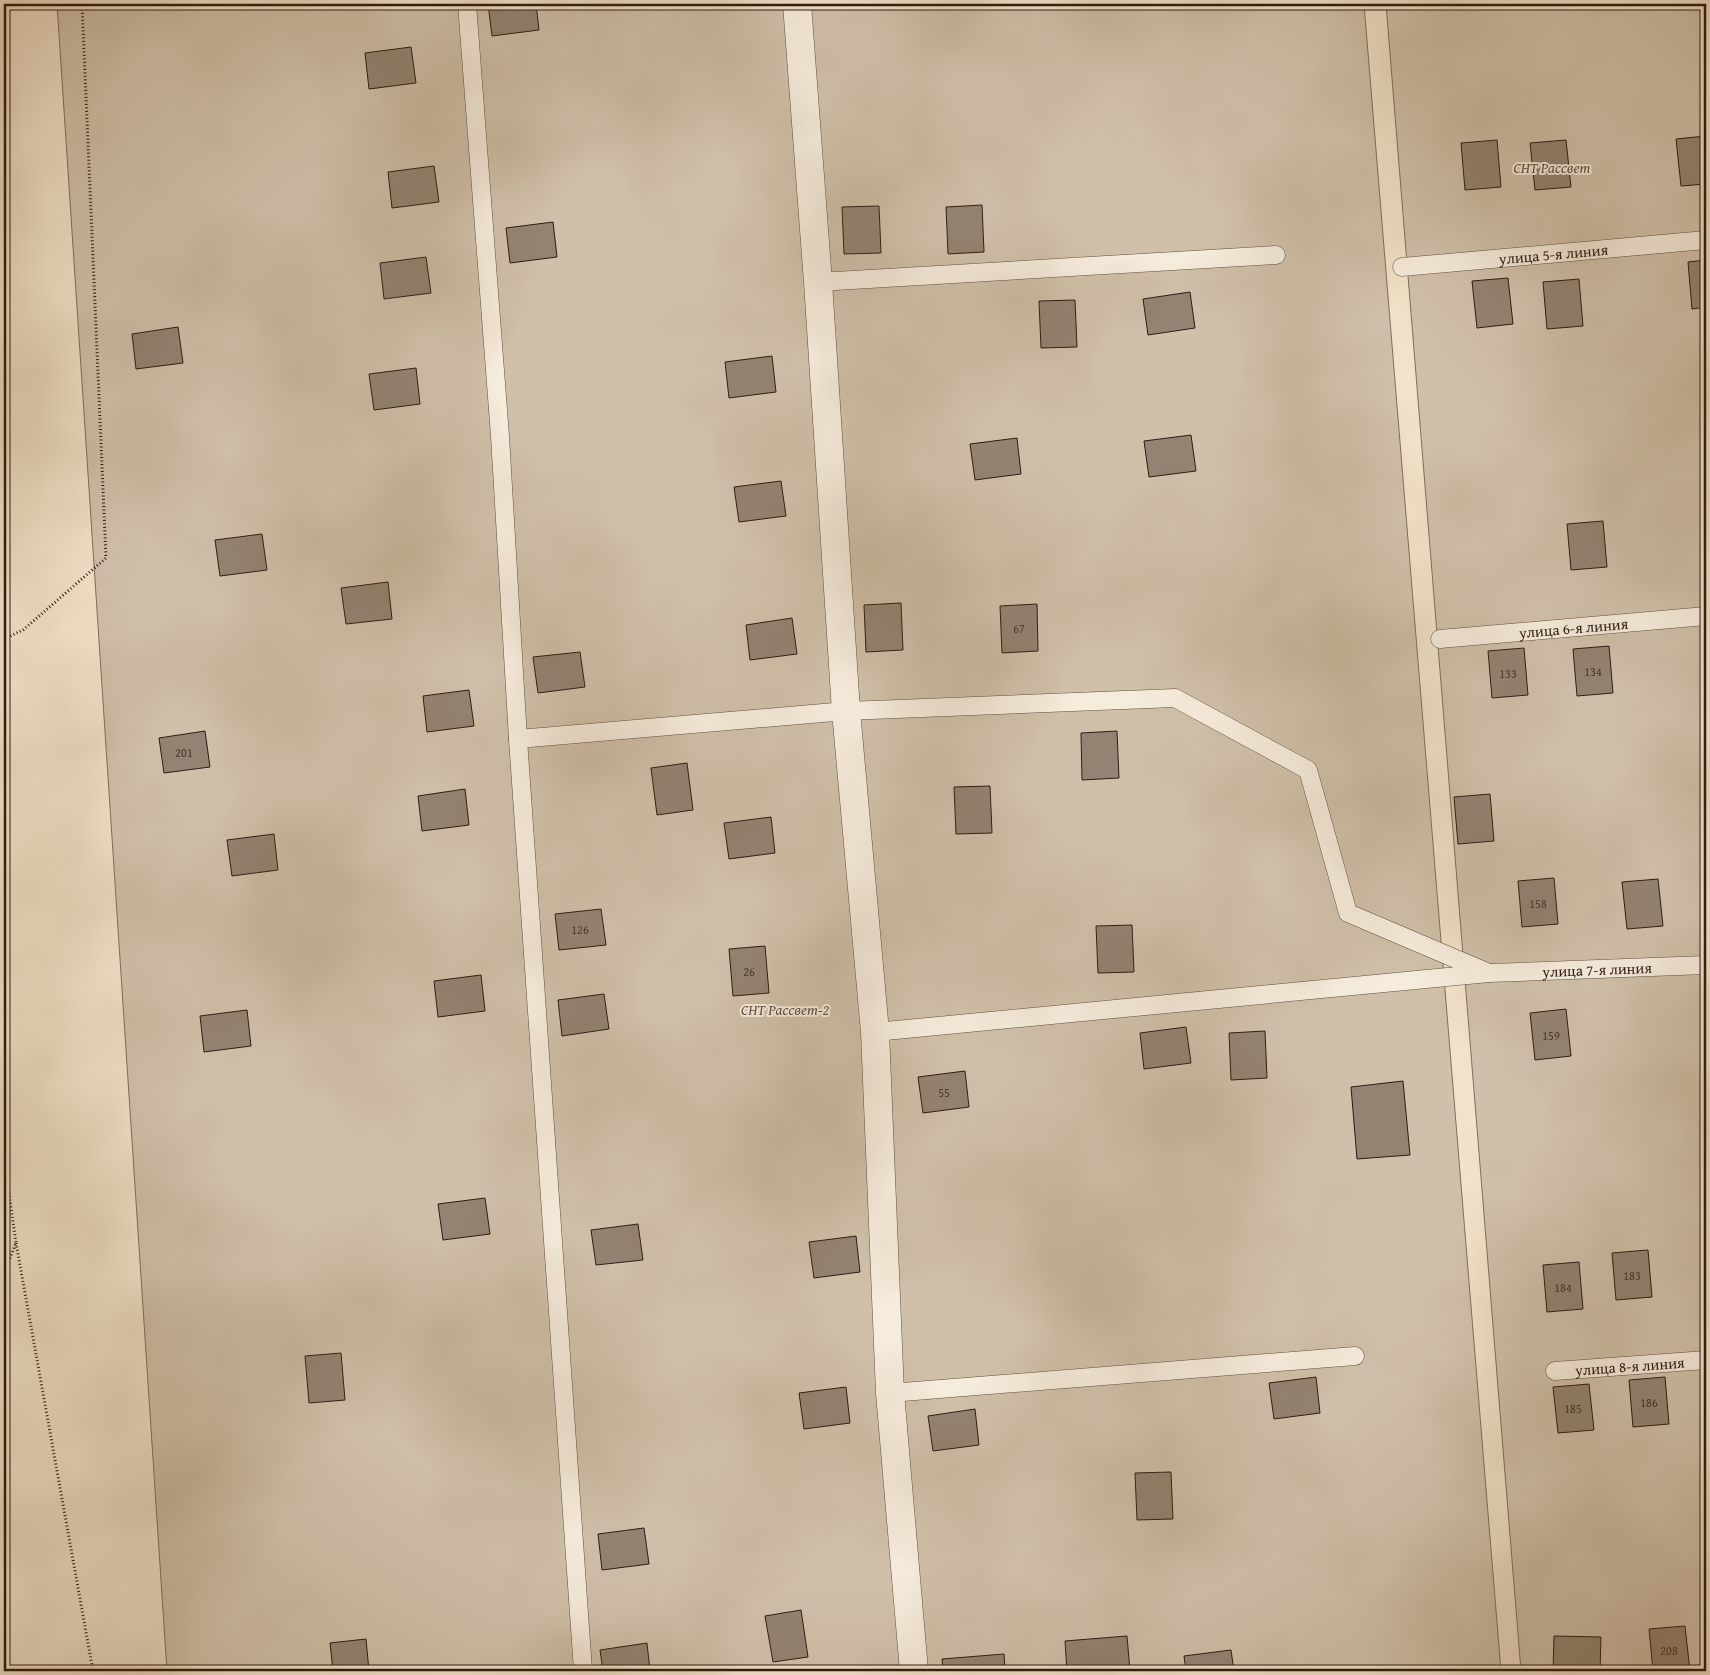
<svg xmlns="http://www.w3.org/2000/svg" width="1710" height="1675" viewBox="0 0 1710 1675" font-family="'Gentium Book Plus',serif">
  <style>
    .green { fill: #d0c0aa; stroke: #7f6e5f }
    .building { fill: #938372; stroke: #2e1c14 }
    .lines { fill: none; stroke-linecap: round; stroke-linejoin: round }
    .service-casing { stroke: #5f4e41; stroke-width: 19 }
    .minor-casing { stroke: #5f4e41; stroke-width: 29 }
    .path { stroke: #2e1c14; stroke-width: 3; stroke-dasharray: 1 2.5; stroke-linecap: butt }
    .service { stroke: #f6ecdc; stroke-width: 18 }
    .minor { stroke: #f6ecdc; stroke-width: 28 }
    .labels { text-anchor: middle; dominant-baseline: central; stroke-width: 4; stroke-linejoin: round; paint-order: stroke }
    .number-label { font-size: 12px; fill: #47362c }
    .park-label { font-size: 15px; font-style: italic; fill: #5f4d41; stroke: #f6ecdc }
    .street-label { font-size: 15px; fill: #2e1c14; stroke: #f6ecdc }
  </style>
  <rect width="100%" height="100%" fill="#f1e2c9"/>
  <filter id="stains"><feTurbulence type="fractalNoise" baseFrequency=".004" numOctaves="4"/><feColorMatrix values="0 0 0 0 .2 0 0 0 0 .09 0 0 0 0 .02 0 0 0 .5 -.17"/></filter>
  <radialGradient id="worn" r=".72"><stop offset=".6" stop-color="#630" stop-opacity="0"/><stop offset="1" stop-color="#630" stop-opacity=".3"/></radialGradient>
  <g class="green">
    <polygon points="57,4 1364,4 1501,1671 167,1671"/>
    <polygon points="1386,4 1706,4 1706,1671 1521,1671"/>
  </g>
  <g class="building">
    <polygon points="488,4 536,4 539,30 492,36"/>
    <polygon points="411,47 416,83 369,89 365,53"/>
    <polygon points="1706,136 1706,184 1681,186 1676,139"/>
    <polygon points="1497,140 1501,187 1465,190 1461,143"/>
    <polygon points="1566,140 1571,187 1535,190 1530,143"/>
    <polygon points="434,166 439,202 392,208 388,172"/>
    <polygon points="982,205 984,252 948,254 946,207"/>
    <polygon points="879,206 881,253 844,254 842,207"/>
    <polygon points="553,222 557,257 510,263 506,228"/>
    <polygon points="426,257 431,293 384,299 380,263"/>
    <polygon points="1706,260 1706,307 1692,309 1688,262"/>
    <polygon points="1508,278 1513,324 1477,328 1472,281"/>
    <polygon points="1579,279 1583,326 1547,329 1543,282"/>
    <polygon points="1190,292 1195,328 1148,335 1143,299"/>
    <polygon points="1075,300 1077,347 1041,348 1039,301"/>
    <polygon points="178,327 183,363 136,369 132,334"/>
    <polygon points="772,356 776,392 729,398 725,362"/>
    <polygon points="416,368 420,404 374,410 369,374"/>
    <polygon points="1191,435 1196,471 1149,477 1144,441"/>
    <polygon points="1017,438 1021,474 975,480 970,444"/>
    <polygon points="781,481 786,516 739,522 734,487"/>
    <polygon points="1603,521 1607,567 1571,570 1567,524"/>
    <polygon points="262,534 267,570 220,576 215,540"/>
    <polygon points="388,582 392,619 346,624 341,588"/>
    <polygon points="901,603 903,650 866,652 864,605"/>
    <polygon points="1037,604 1038,651 1002,653 1000,606"/>
    <polygon points="792,618 797,654 750,660 746,625"/>
    <polygon points="1609,646 1613,693 1577,696 1573,649"/>
    <polygon points="1524,648 1528,695 1492,698 1488,651"/>
    <polygon points="580,652 585,687 538,693 533,657"/>
    <polygon points="469,690 474,726 427,732 423,696"/>
    <polygon points="205,731 210,767 164,773 159,738"/>
    <polygon points="1117,731 1119,778 1082,780 1081,733"/>
    <polygon points="687,763 693,810 657,815 651,768"/>
    <polygon points="990,786 992,833 956,834 954,787"/>
    <polygon points="465,789 469,825 422,831 418,796"/>
    <polygon points="1490,794 1494,841 1458,844 1454,797"/>
    <polygon points="771,817 775,853 729,859 724,823"/>
    <polygon points="274,834 278,870 232,876 227,840"/>
    <polygon points="1554,878 1558,924 1522,927 1518,881"/>
    <polygon points="1658,879 1663,926 1627,929 1622,882"/>
    <polygon points="601,909 606,945 559,950 555,914"/>
    <polygon points="1132,925 1134,972 1098,973 1096,926"/>
    <polygon points="765,946 769,993 733,996 729,949"/>
    <polygon points="481,975 485,1011 438,1017 434,981"/>
    <polygon points="604,994 609,1029 562,1036 558,1000"/>
    <polygon points="1566,1009 1571,1056 1535,1060 1530,1013"/>
    <polygon points="247,1010 251,1046 204,1052 200,1016"/>
    <polygon points="1186,1027 1191,1063 1144,1069 1140,1033"/>
    <polygon points="1265,1031 1267,1078 1231,1080 1229,1033"/>
    <polygon points="965,1071 969,1107 923,1113 918,1077"/>
    <polygon points="1403,1081 1410,1155 1357,1159 1351,1087"/>
    <polygon points="485,1198 490,1234 443,1240 438,1204"/>
    <polygon points="638,1224 643,1260 596,1265 591,1230"/>
    <polygon points="856,1236 860,1272 814,1278 809,1242"/>
    <polygon points="1648,1250 1652,1297 1616,1300 1612,1253"/>
    <polygon points="1579,1262 1583,1309 1547,1312 1543,1265"/>
    <polygon points="341,1353 345,1400 309,1403 305,1356"/>
    <polygon points="1316,1377 1320,1413 1274,1419 1269,1383"/>
    <polygon points="1665,1377 1669,1424 1633,1427 1629,1380"/>
    <polygon points="1589,1384 1594,1430 1558,1433 1553,1387"/>
    <polygon points="846,1387 850,1423 804,1429 799,1393"/>
    <polygon points="975,1409 979,1445 933,1451 928,1416"/>
    <polygon points="1171,1472 1173,1519 1137,1520 1135,1473"/>
    <polygon points="644,1528 649,1564 602,1570 598,1534"/>
    <polygon points="801,1610 808,1657 773,1662 765,1616"/>
    <polygon points="1685,1626 1690,1671 1653,1671 1649,1629"/>
    <polygon points="1127,1636 1130,1671 1067,1671 1065,1641"/>
    <polygon points="1554,1636 1601,1637 1600,1671 1553,1671"/>
    <polygon points="366,1639 369,1671 333,1671 330,1643"/>
    <polygon points="647,1643 650,1671 603,1671 600,1650"/>
    <polygon points="1231,1650 1234,1671 1186,1671 1184,1656"/>
    <polygon points="1004,1654 1005,1671 943,1671 942,1659"/>
  </g>
  <g class="lines">
    <g class="service-casing">
      <g id="service">
        <polyline points="467,4 500,436 518,739 583,1671"/>
        <path id="s1" d="M1402,267l304,-27"/>
        <polyline points="818,282 1276,255"/>
        <path id="s2" d="M1440,639l266,-23"/>
        <polyline points="518,739 846,711 1175,698 1308,770 1348,913 1489,973"/>
        <path id="s3" d="M875,1032l614,-59 217,-8"/>
        <path id="s4" d="M1555,1371l151,-11"/>
        <polyline points="890,1393 1355,1356"/>
      </g>
    </g>
    <g class="minor-casing">
      <polyline id="minor" points="797,4 818,282 846,711 875,1032 890,1393 914,1671"/>
    </g>
    <g class="path">
      <polyline points="4,639 23,630 106,558 82,4"/>
      <polyline points="4,1158 16,1243 4,1273"/>
      <polyline points="16,1243 93,1671"/>
    </g>
    <use href="#service" class="service"/>
    <use href="#minor" class="minor"/>
  </g>
  <g class="labels">
    <g class="number-label">
      <text x="1019" y="628">67</text>
      <text x="1593" y="671">134</text>
      <text x="1508" y="673">133</text>
      <text x="184" y="752">201</text>
      <text x="1538" y="903">158</text>
      <text x="580" y="929">126</text>
      <text x="749" y="971">26</text>
      <text x="1551" y="1035">159</text>
      <text x="944" y="1092">55</text>
      <text x="1632" y="1275">183</text>
      <text x="1563" y="1287">184</text>
      <text x="1649" y="1402">186</text>
      <text x="1573" y="1408">185</text>
      <text x="1669" y="1650">208</text>
    </g>
    <g class="park-label">
      <text x="1552" y="167">СНТ Рассвет</text>
      <text x="785" y="1009">СНТ Рассвет-2</text>
    </g>
    <g class="street-label">
      <text stroke="none"><textPath href="#s1" startOffset="152">улица 5-я линия</textPath></text>
      <text stroke="none"><textPath href="#s2" startOffset="134">улица 6-я линия</textPath></text>
      <text stroke="none"><textPath href="#s3" startOffset="725">улица 7-я линия</textPath></text>
      <text stroke="none"><textPath href="#s4" startOffset="75">улица 8-я линия</textPath></text>
    </g>
  </g>
  <rect width="1710" height="1675" fill="none" stroke="#f1e2c9" stroke-width="20"/>
  <rect x="5" y="5" width="1700" height="1665" fill="none" stroke="#2e1c14" stroke-width="2.5"/>
  <rect x="10" y="10" width="1690" height="1655" fill="none" stroke="#2e1c14"/>
  <rect width="100%" height="100%" filter="url(#stains)"/>
  <rect width="100%" height="100%" fill="url(#worn)"/>
</svg>
